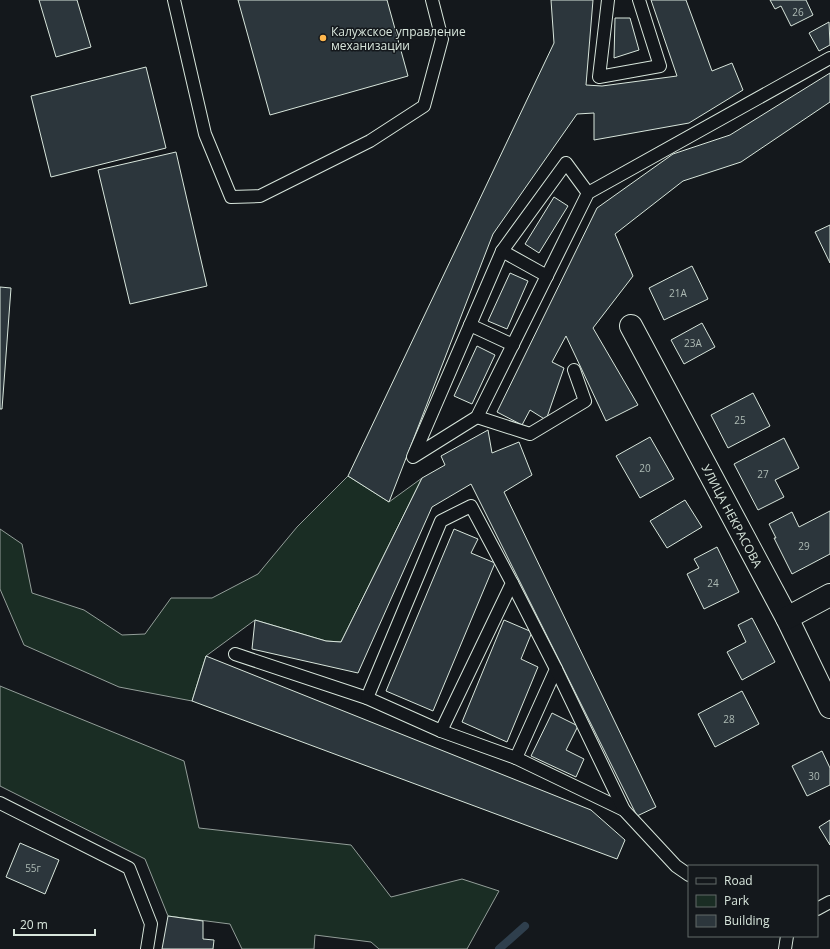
<svg xmlns="http://www.w3.org/2000/svg" width="830" height="949" viewBox="0 0 830 949" font-family="'Open Sans',sans-serif">
  <style>
    .green { fill: #1a2d24; stroke: #939e99 }
    .lines { fill: none; stroke-linecap: round; stroke-linejoin: round }
    .stream { stroke: #2f3f4d; stroke-width: 8 }
    .building { fill: #2c363c; stroke: #d8e6dc }
    .service-casing { stroke: #d8e6dc; stroke-width: 14 }
    .minor-casing { stroke: #d8e6dc; stroke-width: 24 }
    .service { stroke: #14181c; stroke-width: 12 }
    .minor { stroke: #14181c; stroke-width: 22 }
    .poi-dot { fill: #ffb74d; stroke: #14181c; stroke-width: 1.5 }
    .labels { text-anchor: middle; dominant-baseline: central; stroke-width: 3; stroke-linejoin: round; paint-order: stroke }
    .number-label { font-size: 10px; fill: #adbab4 }
    .poi-label { font-size: 12px; fill: #d8e6dc; stroke: #14181c; text-anchor: start }
    .street-label { font-size: 12px; fill: #d8e6dc; stroke: #14181c }
  </style>
  <rect width="100%" height="100%" fill="#14181c"/>
  <g class="green">
    <polygon points="348,476 389,502 422,478 341,642 326,641 255,620 206,656 192,701 119,687 24,645 0,589 0,529 22,544 32,593 84,610 122,635 145,634 171,598 212,598 258,574 297,527"/>
    <polygon points="0,686 184,761 199,828 351,845 391,897 462,879 499,891 467,949 379,949 371,942 315,935 314,949 242,949 230,924 168,916 145,859 0,786"/>
  </g>
  <g class="lines">
    <polyline class="stream" points="499,949 525,926"/>
  </g>
  <g class="building">
    <polygon points="39,0 77,0 91,47 56,57"/>
    <polygon points="238,0 387,0 408,76 270,115"/>
    <polygon points="551,0 593,0 586,85 602,86 677,76 651,0 686,0 712,71 732,63 743,90 689,123 594,140 594,113 577,114 493,234 389,502 348,476 554,43"/>
    <polygon points="770,0 806,0 813,15 791,26 781,6 775,9"/>
    <polygon points="615,18 630,18 639,50 614,58"/>
    <polygon points="829,22 830,45 819,51 809,33"/>
    <polygon points="146,67 166,148 51,177 31,96"/>
    <polygon points="830,73 830,102 741,162 683,181 615,234 633,276 593,328 638,405 606,421 566,336 552,362 564,368 546,420 530,410 522,425 497,412 597,208 673,154 730,135"/>
    <polygon points="176,152 207,286 130,304 98,170"/>
    <polygon points="554,197 568,206 539,253 525,244"/>
    <polygon points="830,225 830,263 815,232"/>
    <polygon points="692,266 708,299 664,320 649,288"/>
    <polygon points="510,273 528,281 507,329 488,321"/>
    <polygon points="0,287 11,288 2,409 0,409"/>
    <polygon points="702,323 715,347 684,364 671,340"/>
    <polygon points="477,346 495,355 472,404 454,396"/>
    <polygon points="753,393 770,426 728,448 711,415"/>
    <polygon points="488,430 492,453 519,442 532,475 504,492 656,807 637,816 471,484 432,507 358,673 252,649 255,620 326,641 341,642 422,478 445,465 441,456"/>
    <polygon points="650,437 674,479 640,498 616,456"/>
    <polygon points="784,438 799,468 775,480 784,497 758,510 734,464"/>
    <polygon points="685,500 702,527 667,548 650,521"/>
    <polygon points="830,511 830,554 792,574 774,538 776,538 769,524 792,512 799,527"/>
    <polygon points="454,529 478,539 471,553 495,563 433,711 386,691"/>
    <polygon points="717,547 739,592 704,609 687,574 699,568 694,559"/>
    <polygon points="752,618 775,662 742,680 727,652 746,642 738,625"/>
    <polygon points="504,620 532,632 521,659 538,667 507,742 462,722"/>
    <polygon points="206,656 591,810 625,840 617,859 192,701"/>
    <polygon points="742,691 759,724 715,747 698,714"/>
    <polygon points="552,713 578,726 566,750 584,759 576,777 531,756"/>
    <polygon points="822,751 830,768 830,785 807,796 792,766"/>
    <polygon points="830,820 830,845 819,827"/>
    <polygon points="20,843 59,860 45,894 6,877"/>
    <polygon points="168,916 203,921 203,939 214,940 213,949 162,949"/>
  </g>
  <g class="lines">
    <g class="service-casing">
      <g id="service">
        <polyline points="174,0 205,134 231,197 260,196 370,141 424,106 442,39 432,0"/>
        <polyline points="608,0 599,77 660,66 639,0"/>
        <polyline points="588,193 566,163 502,251 413,457 477,417 588,193 830,58"/>
        <polyline points="502,251 547,276"/>
        <polyline points="470,325 513,345"/>
        <polyline points="477,417 530,434 585,401 574,370"/>
        <polyline points="512,583 556,669 516,758"/>
        <polyline points="235,654 367,698 441,731 516,758 624,810 676,866 689,875"/>
        <polyline points="556,669 624,810"/>
        <polyline points="367,698 441,521 471,506 512,583 441,731"/>
        <polyline points="0,803 129,868 151,924 147,949"/>
        <polyline points="817,909 830,902"/>
        <polyline points="785,949 787,936"/>
      </g>
    </g>
    <g class="minor-casing">
      <g id="minor">
        <polyline points="631,326 787,618 830,707"/>
        <polyline points="787,618 830,595"/>
      </g>
    </g>
    <use href="#service" class="service"/>
    <use href="#minor" class="minor"/>
  </g>
  <circle class="poi-dot" cx="323" cy="38" r="4"/>
  <g class="labels">
    <g class="number-label">
      <text x="798" y="12">26</text>
      <text x="678" y="293">21А</text>
      <text x="693" y="343">23А</text>
      <text x="740" y="420">25</text>
      <text x="645" y="468">20</text>
      <text x="763" y="474">27</text>
      <text x="804" y="546">29</text>
      <text x="713" y="583">24</text>
      <text x="729" y="719">28</text>
      <text x="814" y="776">30</text>
      <text x="33" y="868">55г</text>
    </g>
    <g class="poi-label">
      <text x="331" y="31">Калужское управление<tspan x="331" dy="14">механизации</tspan></text>
    </g>
    <g class="street-label">
      <text transform="translate(732 516) rotate(62)">УЛИЦА НЕКРАСОВА</text>
    </g>
  </g>
  <rect x="688" y="865" width="130" height="72" fill="#14181c" stroke="#626a69"/>
  <rect x="696" y="878" width="20" height="6" fill="#14181c" stroke="#626a69"/>
  <text x="724" y="885" font-size="12" fill="#d8e6dc">Road</text>
  <rect x="696" y="895" width="20" height="12" fill="#1a2d24" stroke="#626a69"/>
  <text x="724" y="905" font-size="12" fill="#d8e6dc">Park</text>
  <rect x="696" y="915" width="20" height="12" fill="#2c363c" stroke="#626a69"/>
  <text x="724" y="925" font-size="12" fill="#d8e6dc">Building</text>
  <path d="M14 929v6h81v-6" fill="none" stroke="#d8e6dc" stroke-width="2"/>
  <text x="20" y="929" font-size="12" fill="#d8e6dc" stroke="#14181c" stroke-width="3" paint-order="stroke">20 m</text>
</svg>
